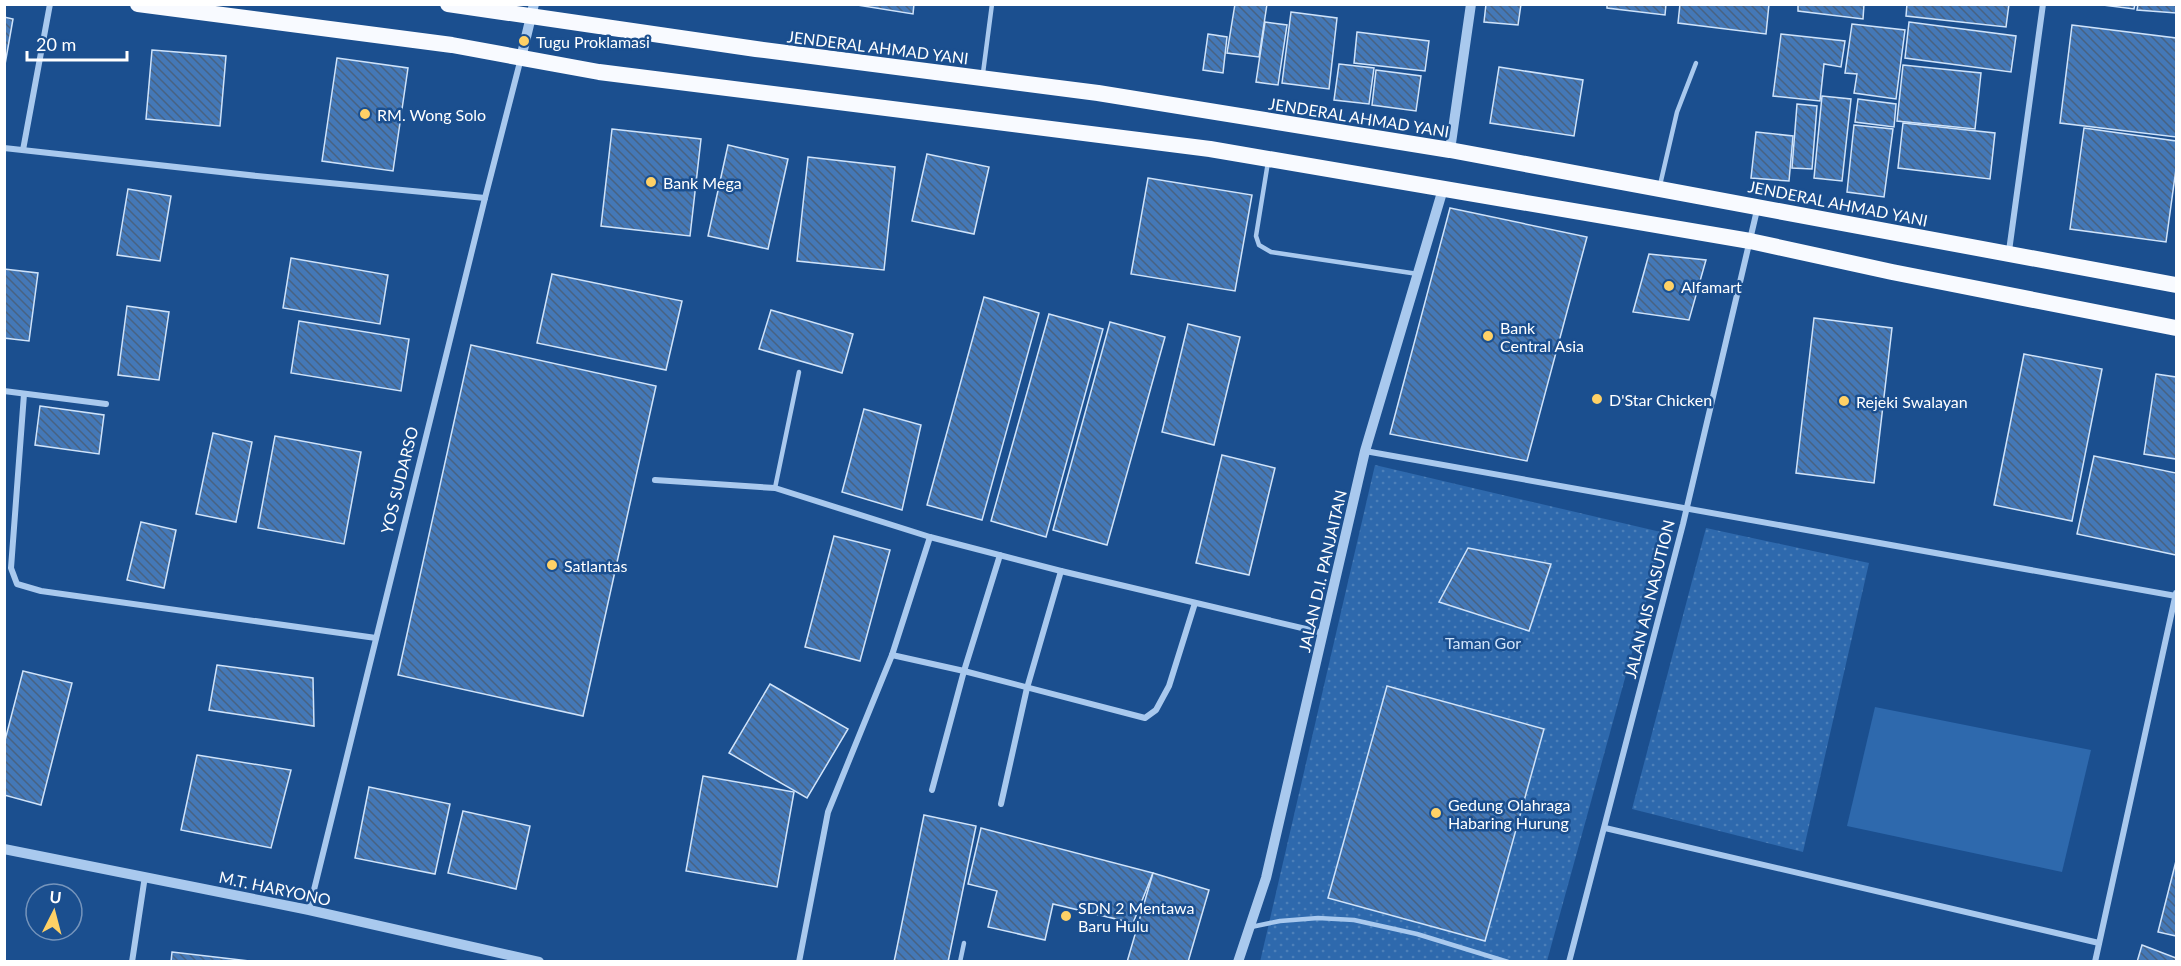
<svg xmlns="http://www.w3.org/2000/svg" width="2181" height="966" viewBox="0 0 2181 966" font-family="Lato,sans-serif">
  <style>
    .grass { fill: url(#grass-dots) }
    .pitch { fill: #2e69ad }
    .building { fill: url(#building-back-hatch); stroke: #cfe3fa; stroke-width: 1.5 }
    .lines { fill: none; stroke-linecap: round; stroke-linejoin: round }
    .service { stroke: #a9c9ee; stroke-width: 4.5 }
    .minor { stroke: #a9c9ee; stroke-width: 6 }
    .tertiary { stroke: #a9c9ee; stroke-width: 10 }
    .trunk { stroke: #f8faff; stroke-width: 16 }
    .poi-dot { fill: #ffd166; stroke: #1b4f8f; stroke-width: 2 }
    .labels { text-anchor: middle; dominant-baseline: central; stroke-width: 5; stroke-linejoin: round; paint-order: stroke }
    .poi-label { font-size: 16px; fill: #fff; stroke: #1b4f8f; text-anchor: start }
    .street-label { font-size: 16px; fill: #fff; stroke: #1b4f8f }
    .park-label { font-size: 16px; fill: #cfe3fa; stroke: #1b4f8f }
  </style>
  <defs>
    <pattern id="grass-dots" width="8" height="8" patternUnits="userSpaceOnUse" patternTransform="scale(1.5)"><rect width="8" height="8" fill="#2e69ad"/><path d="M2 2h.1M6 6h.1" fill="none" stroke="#4d80b9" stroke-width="1.8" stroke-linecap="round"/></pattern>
    <pattern id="building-back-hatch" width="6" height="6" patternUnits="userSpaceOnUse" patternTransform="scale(1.5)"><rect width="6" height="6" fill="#4478b7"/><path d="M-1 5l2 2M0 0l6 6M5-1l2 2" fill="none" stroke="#486282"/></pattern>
  </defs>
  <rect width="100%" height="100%" fill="#1b4f8f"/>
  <g class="grass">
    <polygon points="1375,465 1665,533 1547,961 1260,962"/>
    <polygon points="1706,528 1869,563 1803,852 1632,809"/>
  </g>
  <polygon class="pitch" points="1875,707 2091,750 2062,872 1847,826"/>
  <g class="building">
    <polygon points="851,4 914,4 913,14"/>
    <polygon points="1235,4 1267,4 1259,57 1227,53"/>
    <polygon points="1486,4 1521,4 1518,25 1484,22"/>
    <polygon points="1607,4 1666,4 1665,15 1607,8"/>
    <polygon points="1680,4 1769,4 1766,34 1678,23"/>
    <polygon points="1798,4 1864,4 1863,19 1798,11"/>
    <polygon points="1907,4 2009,4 2006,27 1906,16"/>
    <polygon points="2095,4 2135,4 2134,9"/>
    <polygon points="2138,4 2176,4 2176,13 2137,10"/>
    <polygon points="1291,12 1337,18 1329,89 1282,83"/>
    <polygon points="4,17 13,19 4,70"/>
    <polygon points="1265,22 1287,25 1278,85 1256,82"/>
    <polygon points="1909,22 2016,36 2011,72 1905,58"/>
    <polygon points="1852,24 1905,30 1896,99 1854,93 1857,74 1845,73"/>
    <polygon points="2072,25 2176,38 2176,137 2060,123"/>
    <polygon points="1357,32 1429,41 1425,71 1354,63"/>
    <polygon points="1208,34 1227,37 1223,73 1203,70"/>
    <polygon points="1781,34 1845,41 1841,67 1824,64 1820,101 1773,96"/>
    <polygon points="152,50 226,56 220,126 146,119"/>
    <polygon points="337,58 408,68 393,171 322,161"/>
    <polygon points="1339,64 1374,68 1369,104 1334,100"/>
    <polygon points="1903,65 1981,73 1975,129 1897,121"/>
    <polygon points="1499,67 1583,80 1574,136 1490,123"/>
    <polygon points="1376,70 1421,76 1416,111 1372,105"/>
    <polygon points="1822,96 1851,99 1842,181 1814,178"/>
    <polygon points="1858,99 1896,104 1894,127 1855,122"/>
    <polygon points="1797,104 1817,106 1812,169 1792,168"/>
    <polygon points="1903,123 1995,133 1990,179 1898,168"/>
    <polygon points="1854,125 1893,129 1884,197 1847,192"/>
    <polygon points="2084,128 2176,141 2176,169 2166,242 2070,229"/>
    <polygon points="612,129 701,139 690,236 601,226"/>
    <polygon points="1756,132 1793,136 1789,181 1751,178"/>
    <polygon points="728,145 788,159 768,249 708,236"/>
    <polygon points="927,154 989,167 974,234 912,221"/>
    <polygon points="808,157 895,167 884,270 797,261"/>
    <polygon points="1148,178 1252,195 1235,291 1131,274"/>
    <polygon points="128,189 171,196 160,261 117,255"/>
    <polygon points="1450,208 1587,237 1527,461 1390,434"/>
    <polygon points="1649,254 1706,260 1689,320 1633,312"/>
    <polygon points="291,258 388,275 380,324 283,308"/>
    <polygon points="4,269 38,273 29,341 4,338"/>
    <polygon points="552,274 682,301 666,370 537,343"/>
    <polygon points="984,297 1039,313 982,520 927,505"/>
    <polygon points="127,306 169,312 159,380 118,375"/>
    <polygon points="771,310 853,334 842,373 759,349"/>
    <polygon points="1049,314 1103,329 1046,537 991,521"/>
    <polygon points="1814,318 1892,328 1874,483 1796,473"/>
    <polygon points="299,321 409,339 401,391 291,373"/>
    <polygon points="1110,322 1165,337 1107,545 1053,530"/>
    <polygon points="1188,324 1240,337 1214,445 1162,432"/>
    <polygon points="471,345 656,386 583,716 398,675"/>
    <polygon points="2024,354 2102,369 2072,521 1994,505"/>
    <polygon points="2156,374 2176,377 2176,459 2144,454"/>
    <polygon points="40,406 104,415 99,454 35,445"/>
    <polygon points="864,409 921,425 902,510 842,492"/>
    <polygon points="213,433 252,442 236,522 196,514"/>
    <polygon points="275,436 361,452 344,544 258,528"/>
    <polygon points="1222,455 1275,468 1249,575 1196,563"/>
    <polygon points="2094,456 2176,473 2176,555 2077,534"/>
    <polygon points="141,522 176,530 164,588 127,580"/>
    <polygon points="834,536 890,550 860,661 805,647"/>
    <polygon points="1468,548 1551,564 1529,631 1439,602"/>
    <polygon points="217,665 313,678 314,726 209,710"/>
    <polygon points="23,671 72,683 41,805 4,795 4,744"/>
    <polygon points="770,684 848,729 807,798 729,753"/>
    <polygon points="1387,686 1544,729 1485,941 1328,898"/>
    <polygon points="197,755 291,770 271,848 181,830"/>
    <polygon points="703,776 794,792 777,887 686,871"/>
    <polygon points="369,787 450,804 435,874 355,858"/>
    <polygon points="463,811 530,826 516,889 448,873"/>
    <polygon points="924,815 976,826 948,962 894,962"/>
    <polygon points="981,828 1153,873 1133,923 1053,904 1045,940 988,927 997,891 968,884"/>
    <polygon points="2176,861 2176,936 2158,932"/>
    <polygon points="1153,873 1209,890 1188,962 1127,962"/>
    <polygon points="2142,945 2176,958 2176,962 2137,962"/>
    <polygon points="172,952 258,962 171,962"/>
  </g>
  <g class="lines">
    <g class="service">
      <polyline points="983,73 992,4"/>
      <polyline points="1268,162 1256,236 1259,245 1271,252 1418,274"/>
      <polyline points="1660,185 1677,112 1696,63"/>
      <polyline points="775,488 799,372"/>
      <polyline points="1251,927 1280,921 1318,918 1354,920 1417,934 1508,962"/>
      <polyline points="960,962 964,943"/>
    </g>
    <g class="minor">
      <polyline points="4,148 257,176 485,198"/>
      <polyline points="23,150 50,4"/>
      <polyline points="2009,251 2043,4"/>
      <polyline points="4,391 106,404"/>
      <polyline points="24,394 11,568 17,584 41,591 376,638"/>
      <polyline points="1365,451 2176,596"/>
      <polyline points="655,480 775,488 930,537 1061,571 1323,633"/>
      <polyline points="892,655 964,671 1145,718 1156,710 1169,686 1195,603"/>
      <polyline points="932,790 964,671 1000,555"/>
      <polyline points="1001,804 1027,688 1061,571"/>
      <polyline points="1605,828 2099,943"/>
      <polyline points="309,910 485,198 521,58"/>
      <polyline points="132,962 145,876"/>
      <polyline points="799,962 828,812 892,655 930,537"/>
      <polyline points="1569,962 1683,524 1757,210"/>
      <polyline points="2095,962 2176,593"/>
    </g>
    <g class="tertiary">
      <polyline points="521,58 534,4"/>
      <polyline points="1450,150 1471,4"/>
      <polyline points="4,849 309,910 539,962"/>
      <polyline points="1238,962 1266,878 1365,451 1443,189"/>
    </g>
    <g class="trunk">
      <polyline points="138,4 452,45 599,72 1210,149 1750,241 1892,272 2176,328"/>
      <polyline points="448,4 756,49 1098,93 1450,150 2176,285"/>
    </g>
  </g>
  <g class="poi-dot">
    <circle cx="524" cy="41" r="6"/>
    <circle cx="365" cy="114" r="6"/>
    <circle cx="651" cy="182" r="6"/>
    <circle cx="1669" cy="286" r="6"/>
    <circle cx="1488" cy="336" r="6"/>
    <circle cx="1597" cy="399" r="6"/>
    <circle cx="1844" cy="401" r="6"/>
    <circle cx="552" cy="565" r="6"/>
    <circle cx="1436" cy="813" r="6"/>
    <circle cx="1066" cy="916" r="6"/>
  </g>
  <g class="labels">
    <g class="poi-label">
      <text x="536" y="41">Tugu Proklamasi</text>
      <text x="377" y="114">RM. Wong Solo</text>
      <text x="663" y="182">Bank Mega</text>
      <text x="1681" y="286">Alfamart</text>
      <text x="1500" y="327">Bank<tspan x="1500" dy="18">Central Asia</tspan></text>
      <text x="1609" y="399">D'Star Chicken</text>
      <text x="1856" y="401">Rejeki Swalayan</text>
      <text x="564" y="565">Satlantas</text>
      <text x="1448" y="804">Gedung Olahraga<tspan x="1448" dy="18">Habaring Hurung</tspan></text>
      <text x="1078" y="907">SDN 2 Mentawa<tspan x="1078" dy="18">Baru Hulu</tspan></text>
    </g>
    <g class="street-label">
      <text transform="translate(878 47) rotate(7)">JENDERAL AHMAD YANI</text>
      <text transform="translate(1359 117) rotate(9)">JENDERAL AHMAD YANI</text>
      <text transform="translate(1838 203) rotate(11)">JENDERAL AHMAD YANI</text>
      <text transform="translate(399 480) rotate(-76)">YOS SUDARSO</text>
      <text transform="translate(1322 571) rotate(-77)">JALAN D.I. PANJAITAN</text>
      <text transform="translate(1649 599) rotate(-76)">JALAN AIS NASUTION</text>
      <text transform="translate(275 888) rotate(12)">M.T. HARYONO</text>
    </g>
    <g class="park-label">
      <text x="1483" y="642">Taman Gor</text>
    </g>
  </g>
  <rect width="2181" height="966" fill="none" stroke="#ffffff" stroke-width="12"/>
  <g transform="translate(54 912) rotate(6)"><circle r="28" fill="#1b4f8f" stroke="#7695bc" stroke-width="1.5"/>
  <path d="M0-4.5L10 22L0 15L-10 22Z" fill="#ffd166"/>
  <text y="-9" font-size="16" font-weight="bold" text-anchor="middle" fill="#ffffff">U</text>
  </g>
  <path d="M27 51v9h100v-9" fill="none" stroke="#ffffff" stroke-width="3"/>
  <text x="36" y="51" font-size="18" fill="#ffffff" stroke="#1b4f8f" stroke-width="4.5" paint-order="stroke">20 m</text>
</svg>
